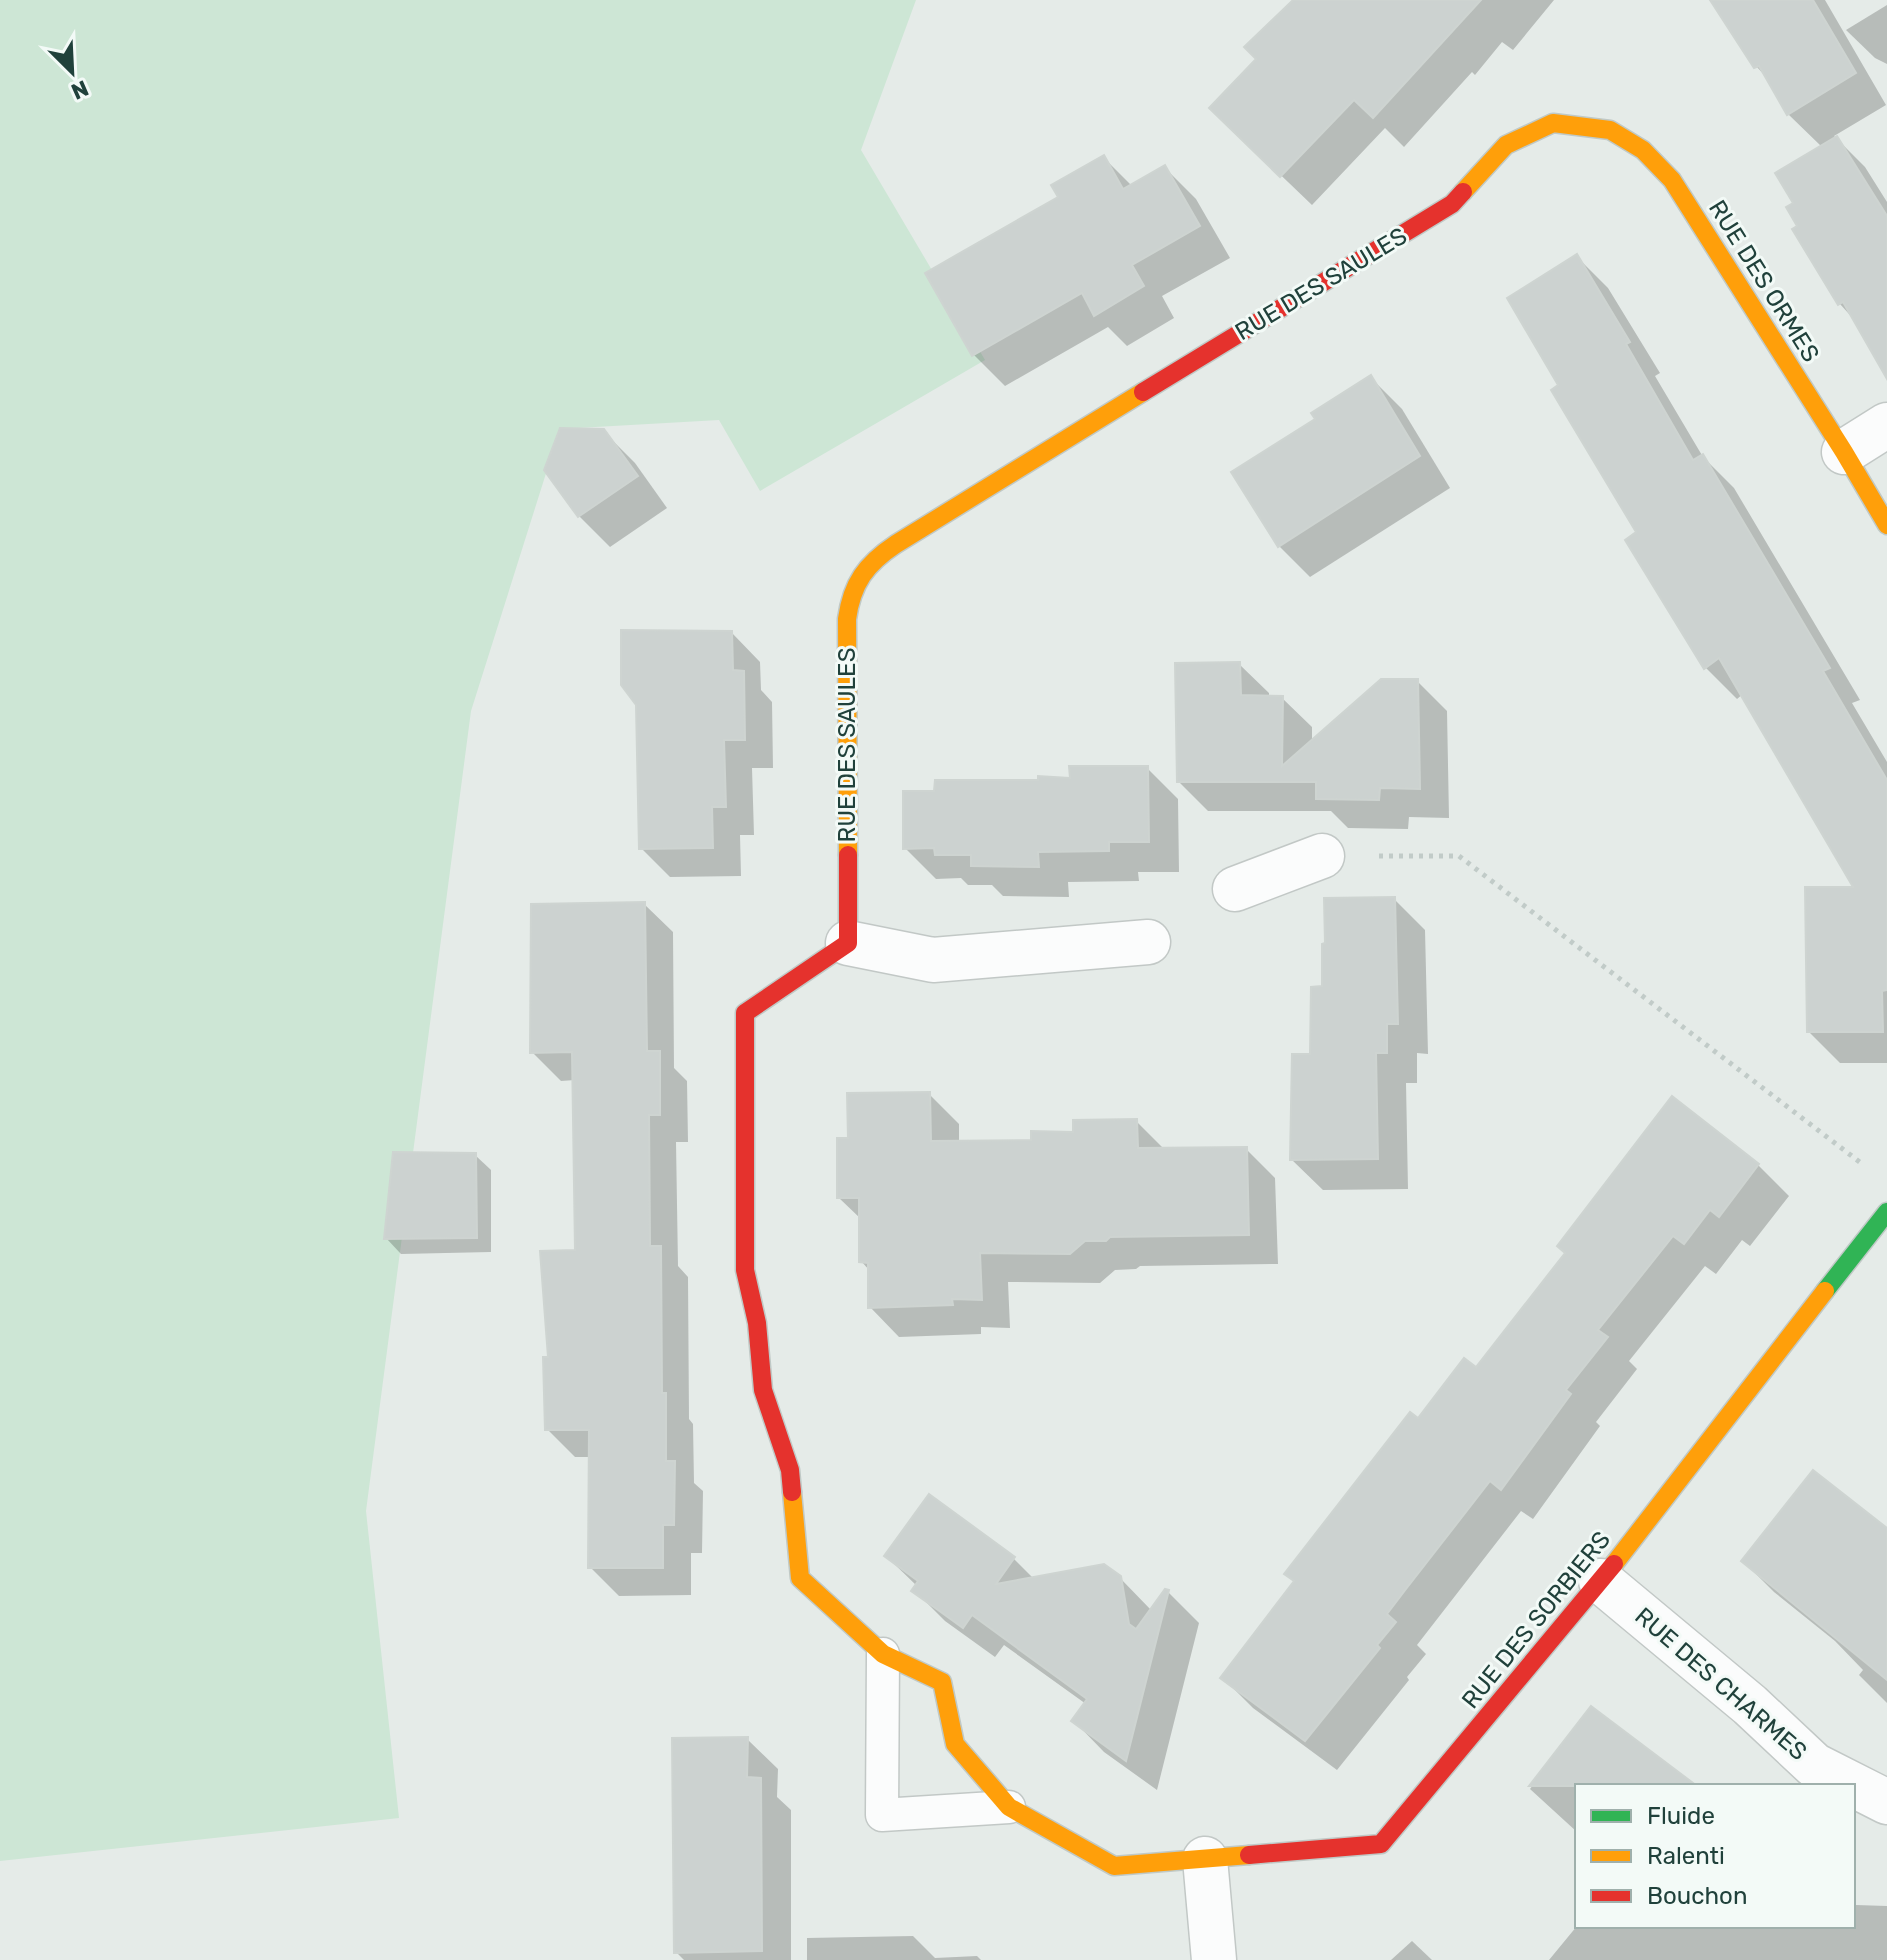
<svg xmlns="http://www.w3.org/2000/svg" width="1887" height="1960" viewBox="0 0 1887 1960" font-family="Rubik,sans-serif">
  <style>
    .green { fill: #cde6d5 }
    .shadow { fill: #0003 }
    .building { fill: #ccd2d0; stroke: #ced4d1; stroke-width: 2 }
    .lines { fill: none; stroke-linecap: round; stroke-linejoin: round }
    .lane-casing { stroke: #c2c8c6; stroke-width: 35 }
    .street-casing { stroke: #c2c8c6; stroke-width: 47 }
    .fast-casing { stroke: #c0c9c6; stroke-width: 21 }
    .slow-casing { stroke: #c0c9c6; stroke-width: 21 }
    .jam-casing { stroke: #c0c9c6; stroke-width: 21 }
    .path { stroke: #c1cbc8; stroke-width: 5; stroke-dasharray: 4 6; stroke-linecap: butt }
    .lane { stroke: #fbfcfc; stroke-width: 32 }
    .street { stroke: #fbfcfc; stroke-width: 44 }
    .fast { stroke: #30b455; stroke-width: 18 }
    .slow { stroke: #ff9f0a; stroke-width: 18 }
    .jam { stroke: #e5322d; stroke-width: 18 }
    .labels { text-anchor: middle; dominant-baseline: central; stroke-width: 6; stroke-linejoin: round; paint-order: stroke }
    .street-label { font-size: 24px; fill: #20413b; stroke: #f3faf7 }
  </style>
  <rect width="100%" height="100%" fill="#e5ebe8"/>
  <polygon class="green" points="0,0 916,0 861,150 985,360 760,491 719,420 560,429 471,711 366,1511 399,1818 0,1861"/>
  <g class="shadow">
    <polygon points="1369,0 1554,0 1513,50 1502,42 1475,75 1472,72 1404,147 1385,128 1312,205 1241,137"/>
    <polygon points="1728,0 1825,0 1886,105 1834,136 1865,167 1887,202 1887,356 1840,304 1794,230 1799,227 1796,204 1822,147 1788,114 1769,80 1756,66"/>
    <polygon points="1887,5 1887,64 1875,58 1846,30"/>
    <polygon points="1104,158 1132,186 1164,167 1196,199 1230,258 1162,296 1174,318 1127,346 1108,327 1005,386 974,355 1061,198"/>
    <polygon points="1577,257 1608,288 1660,373 1655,376 1703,457 1734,488 1860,700 1852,703 1887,762 1887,1063 1840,1063 1809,1032 1857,889 1743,694 1737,699 1705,667 1561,386"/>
    <polygon points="1371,378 1402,409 1450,488 1310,577 1279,546 1318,419"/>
    <polygon points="603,431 635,463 667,508 610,547 579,516"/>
    <polygon points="732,633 760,662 761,690 772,702 773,768 752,768 754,835 740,835 741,876 670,877 641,848"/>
    <polygon points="1239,664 1269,693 1269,698 1282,698 1312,727 1312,743 1417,681 1447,711 1449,818 1409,817 1408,829 1348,828 1331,811 1208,811 1178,781"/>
    <polygon points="1147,768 1178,799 1179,872 1138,872 1139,881 1068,882 1069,897 1003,896 992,885 968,885 961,878 936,879 905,848 936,792 1072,780"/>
    <polygon points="1394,899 1425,930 1428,1054 1417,1053 1417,1083 1406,1083 1408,1189 1323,1190 1292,1160 1324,988"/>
    <polygon points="644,904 673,932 674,1068 687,1081 688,1142 676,1142 678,1266 688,1277 689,1419 693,1424 694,1483 703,1491 702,1553 691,1553 691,1595 619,1596 590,1567 591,1457 575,1457 547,1429 550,1359 577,1252 575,1080 561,1081 532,1052"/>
    <polygon points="929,1094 959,1124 959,1143 1033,1141 1136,1121 1165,1150 1246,1149 1275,1178 1278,1264 1140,1266 1136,1269 1115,1270 1100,1283 1008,1282 1010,1328 981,1327 981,1334 899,1337 870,1307 870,1271 861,1261 861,1219 839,1198 850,1140"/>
    <polygon points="475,1155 491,1170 491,1252 401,1254 386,1238"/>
    <polygon points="1758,1165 1789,1196 1750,1246 1742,1240 1716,1274 1705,1266 1629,1361 1637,1369 1596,1422 1600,1426 1533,1519 1521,1511 1417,1645 1426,1654 1407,1677 1409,1680 1337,1770 1253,1708 1223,1678 1418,1421 1477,1369"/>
    <polygon points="1887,1532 1887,1703 1859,1675 1863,1670 1835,1641 1774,1592 1743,1561"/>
    <polygon points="886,1556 1014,1559 1034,1579 1120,1578 1152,1611 1168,1592 1199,1623 1157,1790 1104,1752 1074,1721 1086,1704 1004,1645 995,1657 945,1621 914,1590 917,1586"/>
    <polygon points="1591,1708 1692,1786 1577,1786 1577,1832 1530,1789"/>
    <polygon points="747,1739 778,1769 777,1797 791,1810 791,1960 684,1960 676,1952"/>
    <polygon points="1853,1902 1856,1905 1887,1906 1887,1960 1549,1960 1577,1926 1853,1926"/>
    <polygon points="913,1936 935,1958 977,1956 981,1960 807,1960 807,1938"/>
    <polygon points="1412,1941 1432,1960 1391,1960"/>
  </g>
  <g class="building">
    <polygon points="1293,0 1481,0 1373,118 1354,100 1280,177 1209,108 1256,59 1244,47"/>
    <polygon points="1710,0 1813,0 1856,73 1787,115 1759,66 1754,68"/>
    <polygon points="1837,136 1887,216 1887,379 1843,302 1838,305 1792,229 1797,226 1786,207 1793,203 1775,173"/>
    <polygon points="1104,155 1123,189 1165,165 1200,226 1132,265 1144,286 1094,316 1082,293 972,356 925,273 1058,197 1051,185"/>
    <polygon points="1577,254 1630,342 1626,344 1693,460 1703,454 1830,668 1823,671 1887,780 1887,990 1882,991 1883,1032 1807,1032 1805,887 1853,887 1719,658 1704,669 1625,540 1636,532 1551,390 1558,385 1507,298"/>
    <polygon points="1371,375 1420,456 1278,547 1231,472 1315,419 1311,413"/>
    <polygon points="560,428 604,429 638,476 578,517 544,470"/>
    <polygon points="621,630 732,631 733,670 744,671 745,740 724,740 726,807 712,807 713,848 639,849 636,705 621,685"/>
    <polygon points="1240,662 1241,695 1283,696 1282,766 1381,679 1418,679 1420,789 1380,788 1379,800 1316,799 1316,782 1177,782 1175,663"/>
    <polygon points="1069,766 1148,766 1149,842 1109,842 1109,851 1038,852 1039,867 971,866 971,855 935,855 934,848 903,849 903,791 934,791 935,780 1038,780 1038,776 1070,778"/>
    <polygon points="1395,897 1398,1024 1387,1024 1387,1053 1376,1053 1378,1159 1290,1160 1292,1054 1310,1054 1311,987 1322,986 1322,944 1325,943 1324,898"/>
    <polygon points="645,902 647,1051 660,1051 660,1115 649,1115 650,1246 661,1246 662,1393 666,1393 666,1461 675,1461 674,1525 663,1525 663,1568 588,1568 589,1430 545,1430 543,1357 548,1357 540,1251 575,1250 572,1052 530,1053 531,904"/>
    <polygon points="930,1092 931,1141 1031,1140 1031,1131 1073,1132 1073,1120 1137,1119 1138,1148 1247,1147 1249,1235 1110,1237 1106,1241 1085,1241 1070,1254 980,1253 982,1300 952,1299 953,1305 868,1308 868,1263 859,1262 859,1198 837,1198 837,1138 848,1138 847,1093"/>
    <polygon points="1672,1096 1759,1164 1719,1217 1710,1210 1684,1244 1673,1236 1598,1330 1608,1337 1566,1390 1571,1394 1501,1490 1490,1481 1406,1589 1387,1614 1396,1622 1377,1645 1380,1648 1305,1741 1220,1678 1294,1581 1284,1574 1410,1412 1418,1418 1464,1358 1476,1367 1565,1253 1557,1246"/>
    <polygon points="393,1152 476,1153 477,1238 384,1239"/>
    <polygon points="1813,1470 1887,1528 1887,1680 1741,1561"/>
    <polygon points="929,1494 1015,1557 996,1584 1104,1564 1121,1576 1129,1624 1136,1629 1165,1589 1169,1590 1126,1761 1071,1721 1087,1699 972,1615 963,1628 938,1610 911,1591 918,1581 884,1556"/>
    <polygon points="1591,1706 1697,1786 1529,1786"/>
    <polygon points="748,1737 747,1777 761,1778 762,1951 674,1953 672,1738"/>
  </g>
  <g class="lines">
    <g class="lane-casing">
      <polyline id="lane" points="883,1654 882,1815 1009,1807"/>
    </g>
    <g class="street-casing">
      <g id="street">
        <polyline points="1844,452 1887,425"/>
        <polyline points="1235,889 1322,856"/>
        <polyline points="848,943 933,960 1148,942"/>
        <polyline points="1601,1581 1750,1705 1814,1765 1887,1802"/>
        <polyline points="1205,1859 1214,1960"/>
      </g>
    </g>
    <g class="fast-casing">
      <polyline id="fast" points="1825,1291 1887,1212"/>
    </g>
    <g class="slow-casing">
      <g id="slow">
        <polyline points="1463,192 1506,145 1553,123 1610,130 1643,150 1672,180 1844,452 1887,525"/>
        <path d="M848,855l-1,-236c5,-36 19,-55 49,-75l247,-152"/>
        <polyline points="792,1492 800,1578 883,1654 942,1682 955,1744 1009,1807 1114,1866 1249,1855"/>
        <polyline points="1614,1564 1825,1291"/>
      </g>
    </g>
    <g class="jam-casing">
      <g id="jam">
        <polyline points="1143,392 1452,204 1463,192"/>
        <polyline points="792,1492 790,1470 763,1390 757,1323 745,1270 745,1013 848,943 848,855"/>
        <polyline points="1249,1855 1381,1844 1614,1564"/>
      </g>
    </g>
    <polyline class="path" points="1379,856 1459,856 1861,1163"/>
    <use href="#lane" class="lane"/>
    <use href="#street" class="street"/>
    <use href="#fast" class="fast"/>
    <use href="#slow" class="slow"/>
    <use href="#jam" class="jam"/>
  </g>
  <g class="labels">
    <g class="street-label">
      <text transform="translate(1764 281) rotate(58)">RUE DES ORMES</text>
      <text transform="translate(1321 284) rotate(-31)">RUE DES SAULES</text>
      <text transform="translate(847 745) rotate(-90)">RUE DES SAULES</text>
      <text transform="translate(1536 1620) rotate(-51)">RUE DES SORBIERS</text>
      <text transform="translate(1721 1684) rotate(41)">RUE DES CHARMES</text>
    </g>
  </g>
  <rect x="1575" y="1784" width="280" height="144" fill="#f3faf7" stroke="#9fb0ac" stroke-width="2"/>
  <rect x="1591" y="1810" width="40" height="12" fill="#30b455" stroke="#9fb0ac" stroke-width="2"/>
  <text x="1647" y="1824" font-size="24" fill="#20413b">Fluide</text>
  <rect x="1591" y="1850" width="40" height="12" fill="#ff9f0a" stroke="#9fb0ac" stroke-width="2"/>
  <text x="1647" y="1864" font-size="24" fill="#20413b">Ralenti</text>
  <rect x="1591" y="1890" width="40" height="12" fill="#e5322d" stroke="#9fb0ac" stroke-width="2"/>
  <text x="1647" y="1904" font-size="24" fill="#20413b">Bouchon</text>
  <g transform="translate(72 72) rotate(156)" stroke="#f3faf7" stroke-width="6" paint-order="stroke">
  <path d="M0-6L14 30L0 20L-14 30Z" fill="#20413b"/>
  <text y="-12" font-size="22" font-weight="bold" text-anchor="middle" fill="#20413b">N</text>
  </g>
</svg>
